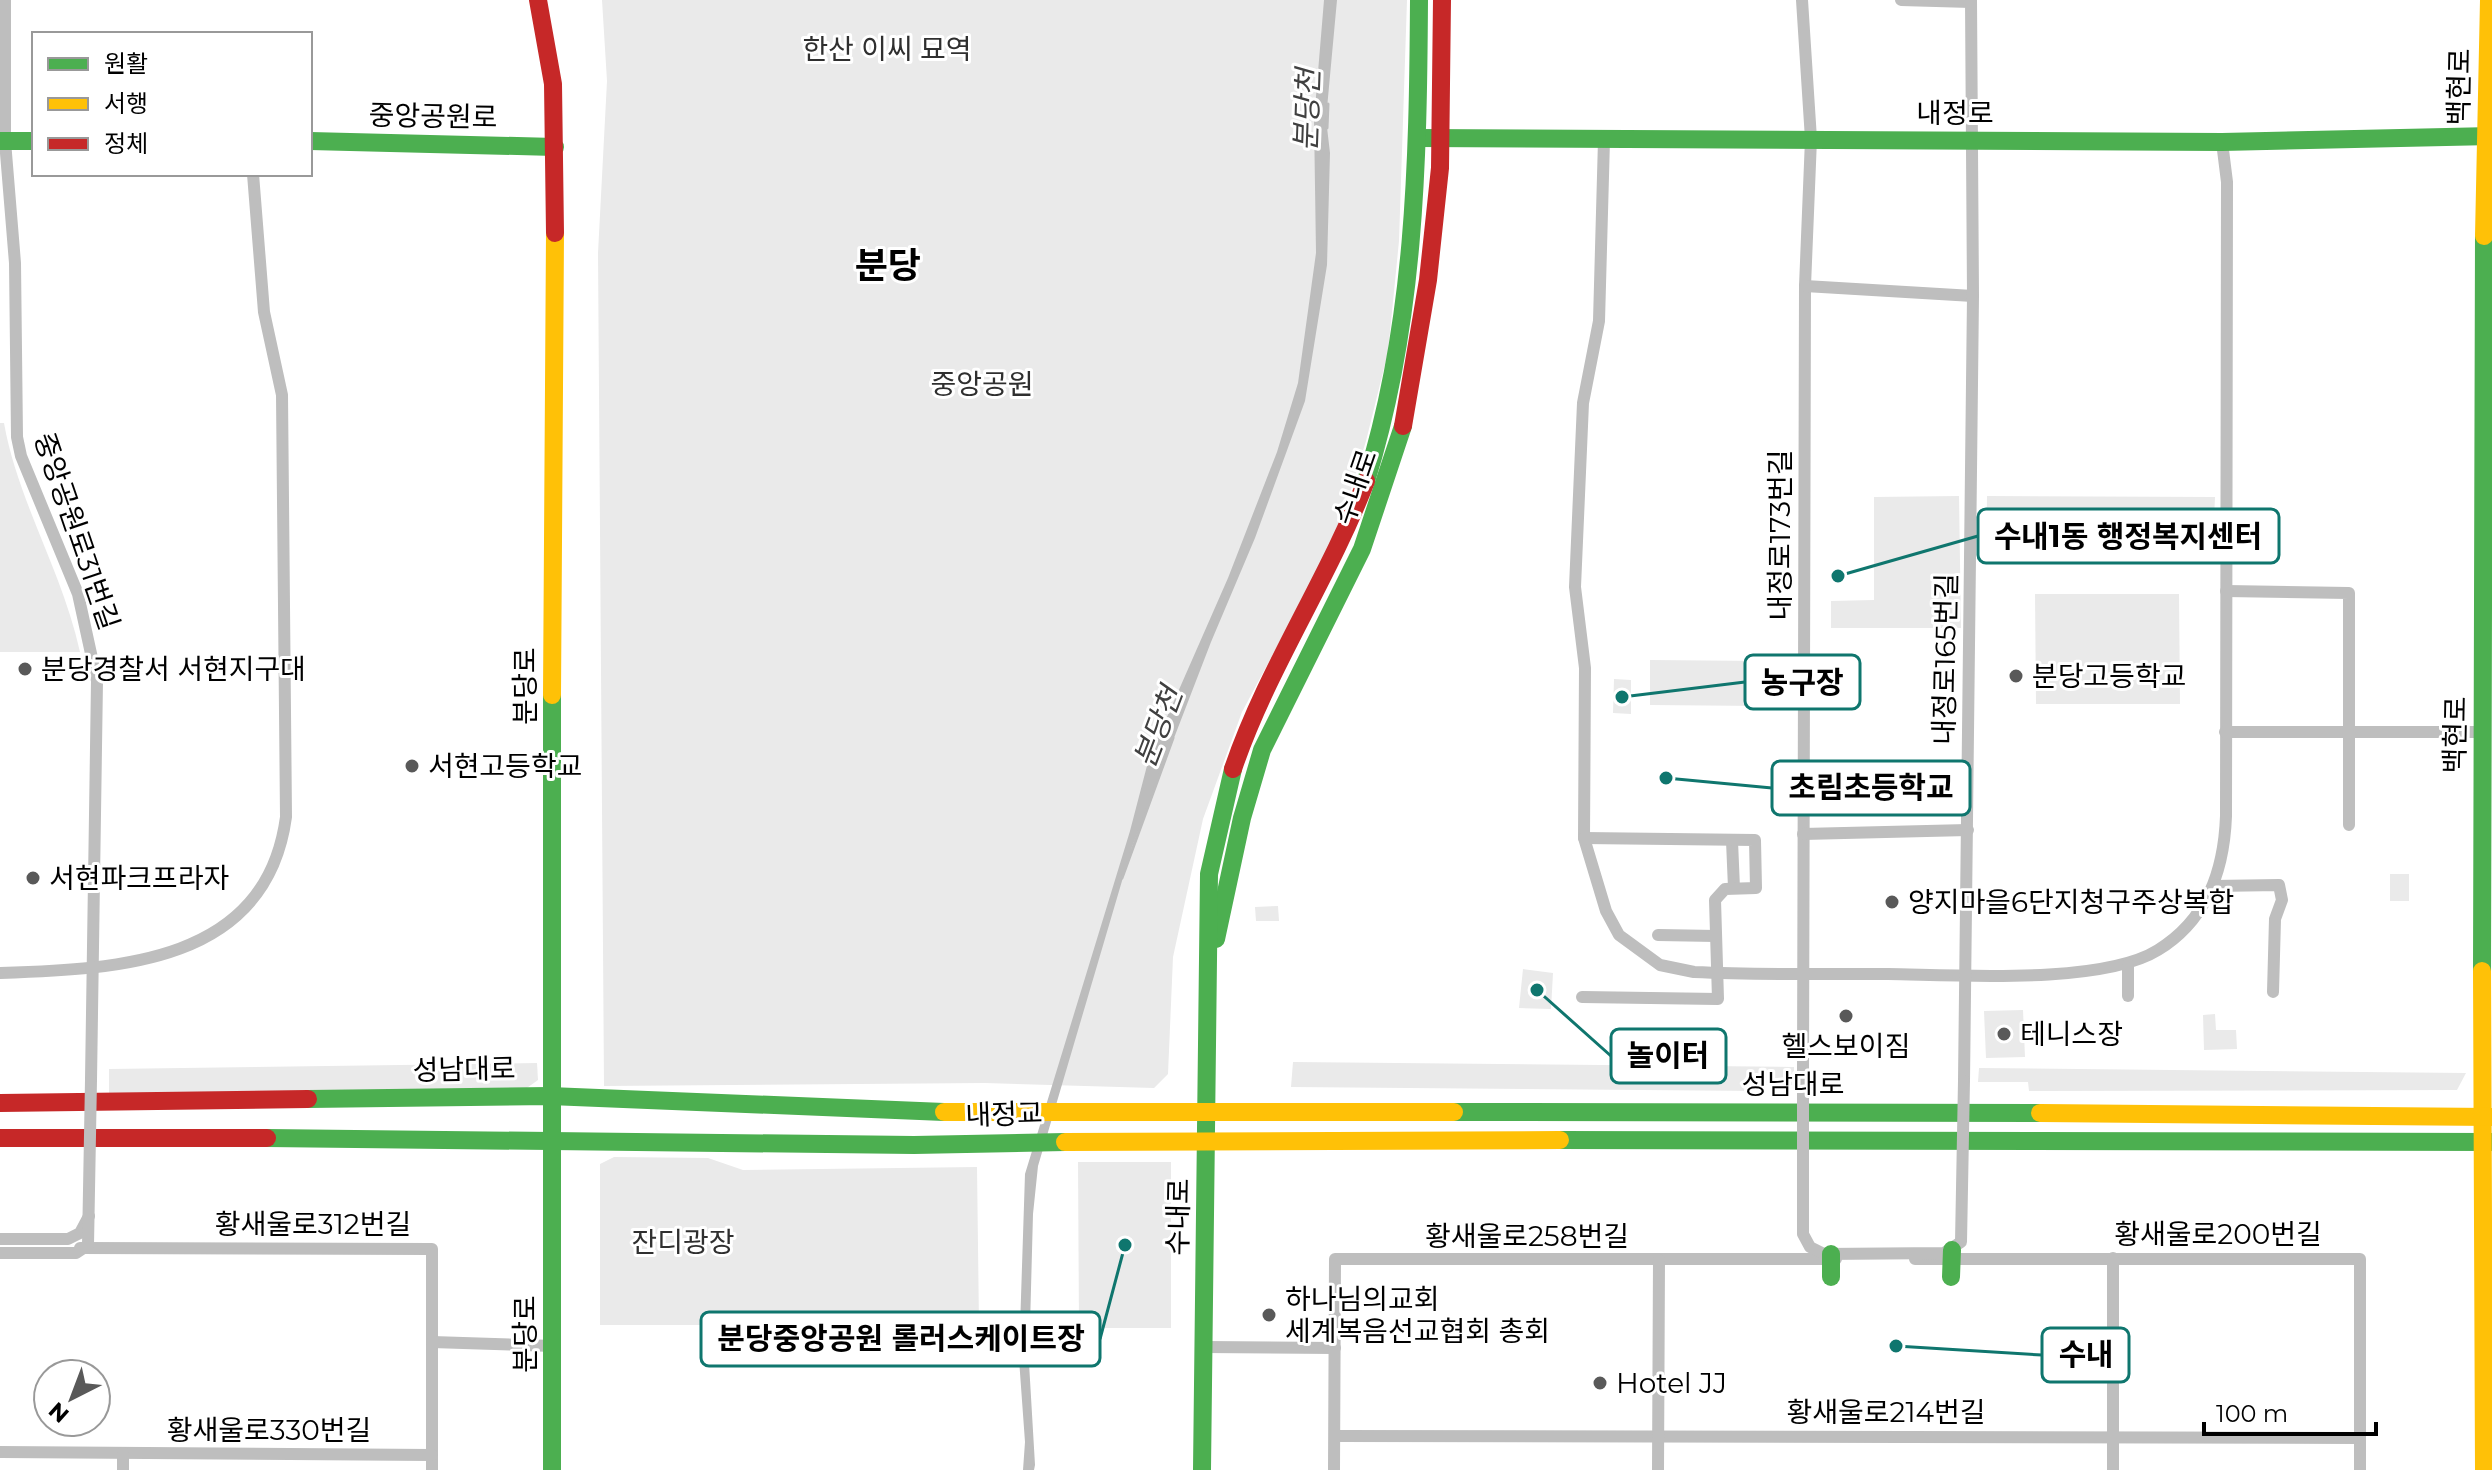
<svg xmlns="http://www.w3.org/2000/svg" width="2492" height="1470" viewBox="0 0 2492 1470" font-family="Montserrat,'Noto Sans KR',sans-serif">
  <style>
    .green { fill: #eaeaea }
    .water { fill: #bcbcbc }
    .lines { fill: none; stroke-linecap: round; stroke-linejoin: round }
    .stream { stroke: #bcbcbc; stroke-width: 3 }
    .street { stroke: #bebebe; stroke-width: 12 }
    .fast { stroke: #4caf50; stroke-width: 18 }
    .slow { stroke: #ffc107; stroke-width: 18 }
    .jam { stroke: #c62828; stroke-width: 18 }
    .street-bridge { stroke: #bebebe; stroke-width: 12 }
    .fast-bridge { stroke: #4caf50; stroke-width: 18 }
    .poi-dot { fill: #595959; stroke: #fff; stroke-width: 3 }
    .labels { text-anchor: middle; dominant-baseline: central; stroke-width: 6; stroke-linejoin: round; paint-order: stroke }
    .park-label { font-size: 28px; fill: #2f2f2f; stroke: #fff }
    .street-label { font-size: 28px; fill: #000; stroke: #fff }
    .poi-label { font-size: 28px; fill: #000; stroke: #fff; text-anchor: start }
    .water-label { font-size: 30px; font-style: italic; fill: #404040; stroke: #fff }
    .district-label { font-size: 36px; font-weight: bold; fill: #000; stroke: #fff }
    .leader { fill: none; stroke: #0f766e; stroke-width: 3 }
    .callout-dot { fill: #0f766e; stroke: #fff; stroke-width: 3 }
    .callout { fill: #fff; stroke: #0f766e; stroke-width: 3 }
    .callout-label { font-size: 30px; text-anchor: middle; font-weight: bold; fill: #000 }
  </style>
  <rect width="100%" height="100%" fill="#fff"/>
  <g class="green">
    <polygon points="602,0 1407,0 1399,241 1388,352 1366,441 1337,534 1242,712 1203,819 1173,957 1168,1074 1154,1088 985,1083 604,1086 598,253 607,81"/>
    <path d="M0,423h4c14,79 59,150 76,229h-80z"/>
    <polygon points="1959,496 1961,628 1831,628 1831,601 1874,600 1874,497"/>
    <polygon points="1987,496 2215,497 2212,563 1986,564"/>
    <polygon points="2035,594 2179,594 2180,704 2036,704"/>
    <polygon points="1650,660 1762,661 1762,706 1650,705"/>
    <polygon points="1614,679 1631,680 1631,714 1613,713"/>
    <rect x="2390" y="874" width="19" height="27"/>
    <polygon points="1278,906 1279,921 1256,921 1255,907"/>
    <polygon points="1523,969 1553,973 1551,1009 1519,1008"/>
    <polygon points="2023,1010 2025,1057 1986,1058 1984,1011"/>
    <polygon points="2215,1014 2216,1030 2236,1030 2237,1049 2204,1050 2203,1015"/>
    <polygon points="1293,1062 1794,1067 1794,1085 1760,1085 1759,1091 1291,1087"/>
    <polygon points="537,1063 538,1080 524,1090 109,1096 109,1069"/>
    <polygon points="1979,1068 2466,1073 2457,1090 2029,1091 2028,1082 1978,1082"/>
    <polygon points="614,1157 708,1158 743,1170 977,1167 979,1325 600,1325 600,1164"/>
    <polygon points="1078,1162 1171,1162 1171,1328 1079,1328"/>
  </g>
  <polygon class="water" points="1324,0 1337,0 1326,119 1330,153 1327,265 1305,401 1255,538 1211,642 1132,847 1038,1166 1033,1214 1029,1363 1035,1465 1034,1470 1023,1470 1025,1442 1019,1359 1025,1174 1130,831 1149,758 1228,578 1277,452 1298,383 1316,253 1314,120"/>
  <g class="lines">
    <g class="stream">
      <polyline points="1327,128 1328,104"/>
      <polyline points="1122,878 1173,738"/>
    </g>
    <g class="street">
      <polyline points="5,0 5,141 15,263 17,437 21,456 78,594 97,681 91,1080"/>
      <polyline points="1802,0 1811,139 1805,286 1803,1075"/>
      <polyline points="1901,0 1971,2"/>
      <path d="M1604,140l-5,181 -16,82 -8,184 10,81 -1,170 22,73 13,24 41,30 34,7c64,3 129,2 194,2 68,1 214,11 270,-24 49,-30 66,-79 68,-134l1,-634 -5,-40"/>
      <polyline points="1805,286 1973,296"/>
      <polyline points="2226,591 2349,593 2349,825"/>
      <polyline points="2225,732 2483,732"/>
      <polyline points="1803,834 1968,830"/>
      <polyline points="1732,841 1734,888"/>
      <polyline points="2214,886 2279,885 2282,900 2275,919 2273,992"/>
      <polyline points="1658,935 1716,936"/>
      <path d="M0,973c118,-4 266,-9 286,-156l-4,-422 -18,-83 -11,-138"/>
      <polyline points="2128,996 2128,965"/>
      <polyline points="1582,997 1718,999 1715,900 1725,889 1756,888 1755,840 1584,838"/>
      <polyline points="1964,1081 1973,296 1971,0"/>
      <polyline points="0,1239 68,1239 80,1233 89,1216"/>
      <polyline points="80,1248 432,1249 432,1470"/>
      <polyline points="1915,1259 2360,1259 2360,1470"/>
      <polyline points="432,1342 553,1346"/>
      <polyline points="1204,1347 1335,1348"/>
      <polyline points="1335,1436 2360,1438"/>
      <polyline points="0,1452 432,1455"/>
      <polyline points="123,1470 123,1453"/>
      <polyline points="1334,1470 1335,1259 1836,1259"/>
      <polyline points="1658,1470 1659,1260"/>
      <polyline points="2113,1470 2113,1258"/>
    </g>
    <g class="fast">
      <polyline points="1418,138 2222,142 2492,136"/>
      <polyline points="0,141 34,141"/>
      <polyline points="310,141 555,147"/>
      <path d="M1366,481c49,-158 52,-317 53,-481"/>
      <polyline points="1216,939 1242,818 1262,750 1362,549 1403,426"/>
      <polyline points="2482,971 2484,236"/>
      <polyline points="308,1099 550,1096 944,1112"/>
      <polyline points="1454,1112 2040,1113"/>
      <polyline points="267,1138 914,1145 1065,1142"/>
      <polyline points="1560,1140 2492,1142"/>
      <polyline points="552,1470 552,695"/>
      <polyline points="1202,1470 1209,874 1233,769"/>
    </g>
    <g class="slow">
      <polyline points="2484,236 2489,0"/>
      <polyline points="552,695 555,233"/>
      <polyline points="2482,971 2484,1470"/>
      <polyline points="944,1112 1454,1112"/>
      <polyline points="2040,1113 2492,1117"/>
      <polyline points="1065,1142 1560,1140"/>
    </g>
    <g class="jam">
      <polyline points="538,0 553,84 555,233"/>
      <polyline points="1403,426 1428,280 1440,168 1442,0"/>
      <path d="M1233,769c34,-100 95,-189 133,-288"/>
      <polyline points="0,1103 308,1099"/>
      <polyline points="0,1138 267,1138"/>
    </g>
    <g class="street-bridge">
      <polyline points="1803,1075 1803,1234 1810,1247 1824,1254 1944,1253 1961,1242 1964,1081"/>
      <polyline points="0,1253 76,1253 88,1245 91,1080"/>
    </g>
    <g class="fast-bridge">
      <polyline points="1831,1254 1831,1277"/>
      <polyline points="1951,1277 1952,1250"/>
    </g>
  </g>
  <g class="poi-dot">
    <circle cx="25" cy="669" r="8"/>
    <circle cx="2016" cy="676" r="8"/>
    <circle cx="412" cy="766" r="8"/>
    <circle cx="33" cy="878" r="8"/>
    <circle cx="1892" cy="902" r="8"/>
    <circle cx="1846" cy="1016" r="8"/>
    <circle cx="2004" cy="1034" r="8"/>
    <circle cx="1269" cy="1315" r="8"/>
    <circle cx="1600" cy="1383" r="8"/>
  </g>
  <g class="labels">
    <g class="park-label">
      <text x="887" y="49">한산 이씨 묘역</text>
      <text x="982" y="384">중앙공원</text>
      <text x="683" y="1242">잔디광장</text>
    </g>
    <g class="street-label">
      <text transform="translate(2459 87) rotate(-89)">백현로</text>
      <text x="1955" y="113">내정로</text>
      <text transform="translate(433 116) rotate(1)">중앙공원로</text>
      <text transform="translate(1355 487) rotate(-71)">수내로</text>
      <text transform="translate(77 531) rotate(71)">중앙공원로31번길</text>
      <text transform="translate(1780 535) rotate(-90)">내정로173번길</text>
      <text transform="translate(1945 659) rotate(-89)">내정로165번길</text>
      <text transform="translate(525 686) rotate(-90)">분당로</text>
      <text transform="translate(2455 735) rotate(-89)">백현로</text>
      <text transform="translate(464 1069) rotate(-1)">성남대로</text>
      <text x="1793" y="1084">성남대로</text>
      <text transform="translate(1004 1114) rotate(-2)">내정교</text>
      <text transform="translate(1178 1217) rotate(-89)">수내로</text>
      <text x="313" y="1224">황새울로312번길</text>
      <text x="2218" y="1234">황새울로200번길</text>
      <text x="1527" y="1236">황새울로258번길</text>
      <text transform="translate(525 1334) rotate(-90)">분당로</text>
      <text x="1886" y="1412">황새울로214번길</text>
      <text x="269" y="1430">황새울로330번길</text>
    </g>
    <g class="poi-label">
      <text x="41" y="669">분당경찰서 서현지구대</text>
      <text x="2032" y="676">분당고등학교</text>
      <text x="428" y="766">서현고등학교</text>
      <text x="49" y="878">서현파크프라자</text>
      <text x="1908" y="902">양지마을6단지청구주상복합</text>
      <text x="2020" y="1034">테니스장</text>
      <text x="1846" y="1046" text-anchor="middle">헬스보이짐</text>
      <text x="1285" y="1299">하나님의교회<tspan x="1285" dy="32">세계복음선교협회 총회</tspan></text>
      <text x="1616" y="1383">Hotel JJ</text>
    </g>
    <g class="water-label">
      <text transform="translate(1307 110) rotate(-88)">분당천</text>
      <text transform="translate(1158 727) rotate(-69)">분당천</text>
    </g>
    <g class="district-label">
      <text x="888" y="265">분당</text>
    </g>
  </g>
  <path class="leader" d="M1838 576L1978 536M1622 697L1745 682M1666 778L1772 788M1537 990L1611 1056M1125 1245L1100 1339M1896 1346L2042 1355"/>
  <g class="callout-dot">
    <circle cx="1838" cy="576" r="8"/>
    <circle cx="1622" cy="697" r="8"/>
    <circle cx="1666" cy="778" r="8"/>
    <circle cx="1537" cy="990" r="8"/>
    <circle cx="1125" cy="1245" r="8"/>
    <circle cx="1896" cy="1346" r="8"/>
  </g>
  <g class="callout">
    <rect x="1978" y="509" width="301" height="54" rx="8"/>
    <rect x="1745" y="655" width="115" height="54" rx="8"/>
    <rect x="1772" y="761" width="198" height="54" rx="8"/>
    <rect x="1611" y="1029" width="115" height="54" rx="8"/>
    <rect x="701" y="1312" width="399" height="54" rx="8"/>
    <rect x="2042" y="1328" width="87" height="54" rx="8"/>
  </g>
  <g class="callout-label">
    <text x="2128" y="547">수내1동 행정복지센터</text>
    <text x="1802" y="693">농구장</text>
    <text x="1871" y="798">초림초등학교</text>
    <text x="1668" y="1066">놀이터</text>
    <text x="901" y="1349">분당중앙공원 롤러스케이트장</text>
    <text x="2086" y="1365">수내</text>
  </g>
  <rect x="32" y="32" width="280" height="144" fill="#ffffff" stroke="#999999" stroke-width="2"/>
  <rect x="48" y="58" width="40" height="12" fill="#4caf50" stroke="#999999" stroke-width="2"/>
  <text x="104" y="72" font-size="24" fill="#000000">원활</text>
  <rect x="48" y="98" width="40" height="12" fill="#ffc107" stroke="#999999" stroke-width="2"/>
  <text x="104" y="112" font-size="24" fill="#000000">서행</text>
  <rect x="48" y="138" width="40" height="12" fill="#c62828" stroke="#999999" stroke-width="2"/>
  <text x="104" y="152" font-size="24" fill="#000000">정체</text>
  <g transform="translate(72 1398) rotate(222)"><circle r="38" fill="#ffffff" stroke="#999999" stroke-width="2"/>
  <path d="M0-6L14 30L0 20L-14 30Z" fill="#595959"/>
  <text y="-12" font-size="22" font-weight="bold" text-anchor="middle" fill="#000000">N</text>
  </g>
  <path d="M2204 1422v12h172v-12" fill="none" stroke="#000000" stroke-width="4"/>
  <text x="2216" y="1422" font-size="24" fill="#000000" stroke="#ffffff" stroke-width="6" paint-order="stroke">100 m</text>
</svg>
